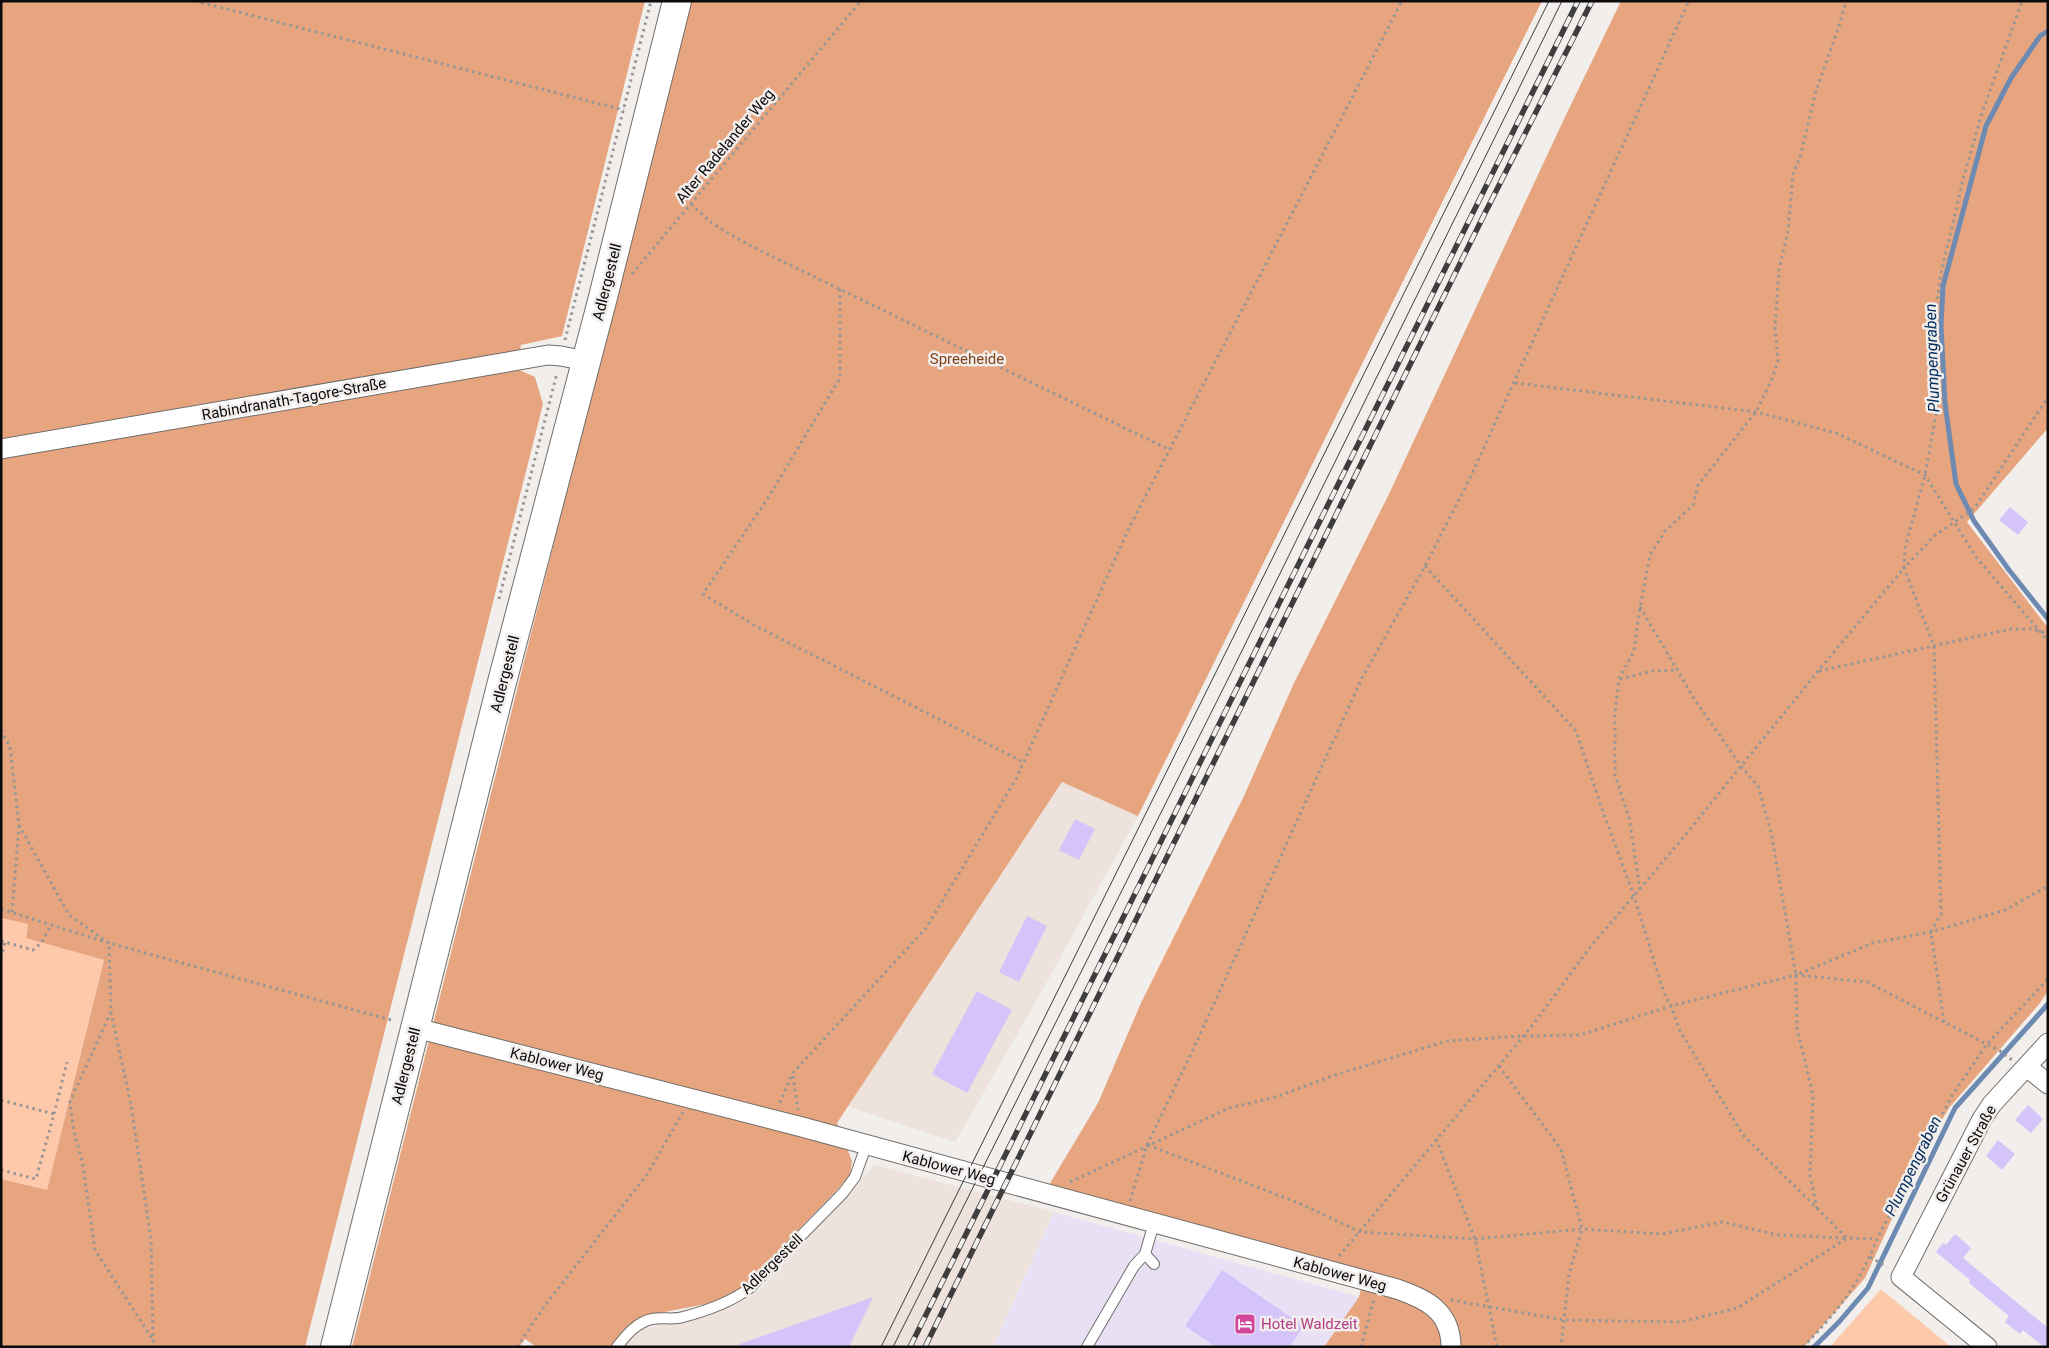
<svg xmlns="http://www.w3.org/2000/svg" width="2049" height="1348" viewBox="0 0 2049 1348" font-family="Roboto,sans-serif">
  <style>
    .commercial { fill: #e8e1f6 }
    .built { fill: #ede2dc }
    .green { fill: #fec9ab }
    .forest { fill: #e6a57e }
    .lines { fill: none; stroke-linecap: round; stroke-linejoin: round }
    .stream { stroke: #6d8ab2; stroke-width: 5 }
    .building { fill: #d4c4f9 }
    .service-casing { stroke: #716e6c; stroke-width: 12 }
    .minor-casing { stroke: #716e6c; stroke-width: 21 }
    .secondary-casing { stroke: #716e6c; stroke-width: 30 }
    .path { stroke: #989695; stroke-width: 3; stroke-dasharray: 2.5 4; stroke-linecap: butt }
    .service { stroke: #fff; stroke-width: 10 }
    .minor { stroke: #fff; stroke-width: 19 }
    .secondary { stroke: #fff; stroke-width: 28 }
    .tram { stroke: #3f3d3d; stroke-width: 1 }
    .rail-casing { stroke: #3f3d3d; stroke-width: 5.5 }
    .rail { stroke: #f1eeec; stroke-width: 4; stroke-dasharray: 11; stroke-linecap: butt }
    .labels { text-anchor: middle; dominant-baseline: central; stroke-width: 5; stroke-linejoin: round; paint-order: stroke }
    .street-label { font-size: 15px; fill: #0c0b0b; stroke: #f1eeec }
    .park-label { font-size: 15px; fill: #81441c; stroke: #f1eeec }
    .hotel-label { font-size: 15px; fill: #b23c85; stroke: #f1eeec; text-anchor: start }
    .water-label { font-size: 16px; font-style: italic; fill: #022c5e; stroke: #f1eeec }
  </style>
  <rect width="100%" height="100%" fill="#f1eeec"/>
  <polygon class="commercial" points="1054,1212 1359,1297 1324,1347 993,1347"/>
  <g class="built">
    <polygon points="1063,782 1138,816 1038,998 955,1142 847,1106"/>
    <polygon points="875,1165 1054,1212 993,1347 622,1347 636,1332 658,1325 699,1318 736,1305 751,1296 763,1287"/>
  </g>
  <g class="green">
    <polygon points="1,918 28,924 26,937 104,960 47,1190 1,1179"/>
    <polygon points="1881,1289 1951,1347 1830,1347"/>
  </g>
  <g class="forest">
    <polygon points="1,1 645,1 562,336 521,345 517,369 535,377 543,404 305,1347 1,1347 1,1179 47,1190 104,960 26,938 28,924 1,918"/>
    <polygon points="690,1 1542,1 1138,816 1062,782 837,1123 852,1161 850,1175 837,1190 742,1288 711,1303 644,1316 621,1333 612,1347 537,1347 525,1339 519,1347 352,1347"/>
    <polygon points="1621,1 2048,1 2048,428 1967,522 2048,628 2048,991 2040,1003 1949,1108 1921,1155 1865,1278 1804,1347 1324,1347 1359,1297 1365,1273 1222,1231 1049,1185 1098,1103 1141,1003 1244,796 1294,683 1388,496 1565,117"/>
  </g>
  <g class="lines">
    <g class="stream">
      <polyline points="2048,31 2040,36 2011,78 1986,126 1943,286 1941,326 1945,403 1956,484 1974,521 2009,570 2048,619"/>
      <polyline points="1814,1347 1839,1322 1868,1288 1955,1108 2048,1004"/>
    </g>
  </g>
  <g class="building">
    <polygon points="2010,507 2028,522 2018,535 1999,520"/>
    <polygon points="1075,819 1095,829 1079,860 1059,850"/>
    <polygon points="1027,916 1047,926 1019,982 999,972"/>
    <polygon points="977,991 1012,1010 967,1093 932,1074"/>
    <polygon points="2028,1105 2043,1119 2031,1133 2015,1120"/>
    <polygon points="1998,1140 2015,1154 2002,1170 1986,1156"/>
    <polygon points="1955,1234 1971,1248 1963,1258 2048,1328 2048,1347 2044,1347 2023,1330 2020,1334 2005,1322 2009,1316 1969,1283 1970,1280 1936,1252 1943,1243 1946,1245"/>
    <polygon points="1222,1270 1304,1326 1289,1347 1216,1347 1185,1326"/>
    <polygon points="873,1297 849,1347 737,1347 737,1345"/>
  </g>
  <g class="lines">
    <g class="service-casing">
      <g id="service">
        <polyline points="1145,1254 1154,1264"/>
        <path d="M617,1347c9,-12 20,-25 35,-28 10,-2 21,1 31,-2 23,-6 48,-15 67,-29l93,-95 12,-16 11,-31"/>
        <polyline points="1087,1347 1134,1266 1145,1254 1154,1223"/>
      </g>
    </g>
    <g class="minor-casing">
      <g id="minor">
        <polyline points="1,449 548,355 561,356 586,361"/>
        <path d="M416,1028l386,99 595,162c29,10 54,22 54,58"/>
        <polyline points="2027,1067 2048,1084"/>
        <polyline points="1987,1347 1901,1277 1982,1119 1992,1104 2048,1043"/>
      </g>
    </g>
    <g class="secondary-casing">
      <polyline id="secondary" points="335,1347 501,686 602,301 677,1"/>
    </g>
    <g class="path">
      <polyline points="195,1 624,110"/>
      <polyline points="691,204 713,224 749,245 1170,450"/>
      <polyline points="632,274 861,1"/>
      <polyline points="840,289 840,378 768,498 703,594 754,625 1023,762"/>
      <polyline points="565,340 651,1"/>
      <polyline points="1515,383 1756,412 1836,433 1925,475 1976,557 2048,641"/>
      <polyline points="1425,566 1576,731 1602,809 1634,896 1664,993 1671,1006 1680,1031 1743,1135 1847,1238 1877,1239"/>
      <polyline points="499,599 557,373"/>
      <polyline points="1640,607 1695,700 1741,766 1758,786 1771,832 1796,975"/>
      <polyline points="1819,671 2011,629 2032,629 2048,634"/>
      <polyline points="1620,679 1653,671 1676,670"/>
      <polyline points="1,730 10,747 19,825 69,915 109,943 111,1012 131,1105 151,1239 153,1340 155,1347"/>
      <polyline points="1640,890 1629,817 1615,775 1615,712 1619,679 1634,651 1640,607 1650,555 1665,531 1693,505 1698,485 1756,412 1771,381 1778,361 1775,328 1779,270 1788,231 1793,174 1801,154 1815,94 1840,23 1846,1"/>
      <polyline points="1,909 109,943 395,1021"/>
      <polyline points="12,912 19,826"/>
      <polyline points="1,941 33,950 42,942 51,925"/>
      <polyline points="1,958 5,942"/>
      <polyline points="111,1012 70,1101 74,1132 82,1160 95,1250 153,1340"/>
      <polyline points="1944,1022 1931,932 1941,914 1934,646 1904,568 1934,536 1974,509 2048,397"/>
      <polyline points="1499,1066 1561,1149 1582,1229 1569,1274 1561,1347"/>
      <polyline points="793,1076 798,1110"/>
      <polyline points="1,1100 54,1114 36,1179 1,1170"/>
      <polyline points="780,1103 792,1074 926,928 1016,779 1129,528 1402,1"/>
      <polyline points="54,1114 67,1062"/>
      <polyline points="1436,1139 1475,1239 1497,1347"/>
      <polyline points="1148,1145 1301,1204 1360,1232 1475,1239 1582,1229 1662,1234 1722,1222 1778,1235 1846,1238"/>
      <polyline points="1070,1182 1229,1108 1276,1097 1335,1075 1447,1041 1523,1036 1580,1035 1671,1006 1796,975 1867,982 2000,1051 2012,1060"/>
      <polyline points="1130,1201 1147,1145 1192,1052 1362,678 1425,566 1469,480 1689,1"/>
      <polyline points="1817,1209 1810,1175 1813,1095 1797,1028 1796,975 1873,943 1931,932 2005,910 2048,886"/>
      <polyline points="1339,1256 1532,1026 1591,946 1678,844 1818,671 1904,568 1905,548 1925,475 1938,403 1936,314 1940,277 1964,176 1982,113 2022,1"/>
      <polyline points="1870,1257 1887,1267"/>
      <polyline points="1451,1300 1564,1320 1681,1322 1737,1308 1846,1239"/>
      <polyline points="517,1347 547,1303 648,1173 683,1112"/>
      <polyline points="1361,1347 1374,1299"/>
      <path d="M1803,1347c33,-34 57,-63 74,-108l76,-145 34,-50 61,-65"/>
    </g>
    <use href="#service" class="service"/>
    <use href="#minor" class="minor"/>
    <use href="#secondary" class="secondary"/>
    <g class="tram">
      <polyline points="881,1347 1549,1"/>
      <polyline points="893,1347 1229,677 1562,1"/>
    </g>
    <g class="rail-casing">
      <g id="rail">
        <polyline points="910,1347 1578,1"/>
        <polyline points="925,1347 1484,215 1592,1"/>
      </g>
    </g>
    <use href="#rail" class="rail"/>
  </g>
  <defs>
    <g id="hotel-square" transform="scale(1.125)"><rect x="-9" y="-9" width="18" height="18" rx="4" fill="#d1479c" stroke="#f1eeec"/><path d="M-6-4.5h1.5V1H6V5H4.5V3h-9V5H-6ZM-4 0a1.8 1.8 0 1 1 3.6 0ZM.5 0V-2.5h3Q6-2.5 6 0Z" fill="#fff"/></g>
  </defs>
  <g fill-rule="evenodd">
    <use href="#hotel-square" x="1245" y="1324"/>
  </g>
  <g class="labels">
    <g class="street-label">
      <text transform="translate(725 146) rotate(-50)">Alter Radelander Weg</text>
      <text transform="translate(607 282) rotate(-76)">Adlergestell</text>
      <text transform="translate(294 399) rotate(-10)">Rabindranath-Tagore-Straße</text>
      <text transform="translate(505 674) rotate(-76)">Adlergestell</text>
      <text transform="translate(557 1064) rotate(14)">Kablower Weg</text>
      <text transform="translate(406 1066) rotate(-76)">Adlergestell</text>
      <text transform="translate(1966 1154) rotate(-61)">Grünauer Straße</text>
      <text transform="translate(949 1168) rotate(15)">Kablower Weg</text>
      <text transform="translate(772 1264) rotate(-44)">Adlergestell</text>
      <text transform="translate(1340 1274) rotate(15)">Kablower Weg</text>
    </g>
    <g class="park-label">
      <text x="967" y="359">Spreeheide</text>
    </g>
    <g class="hotel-label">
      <text x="1261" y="1324">Hotel Waldzeit</text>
    </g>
    <g class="water-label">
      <text transform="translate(1932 358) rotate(-92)">Plumpengraben</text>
      <text transform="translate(1913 1166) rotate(-64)">Plumpengraben</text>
    </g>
  </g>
  <rect width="2049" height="1348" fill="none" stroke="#0c0b0b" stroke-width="5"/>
</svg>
